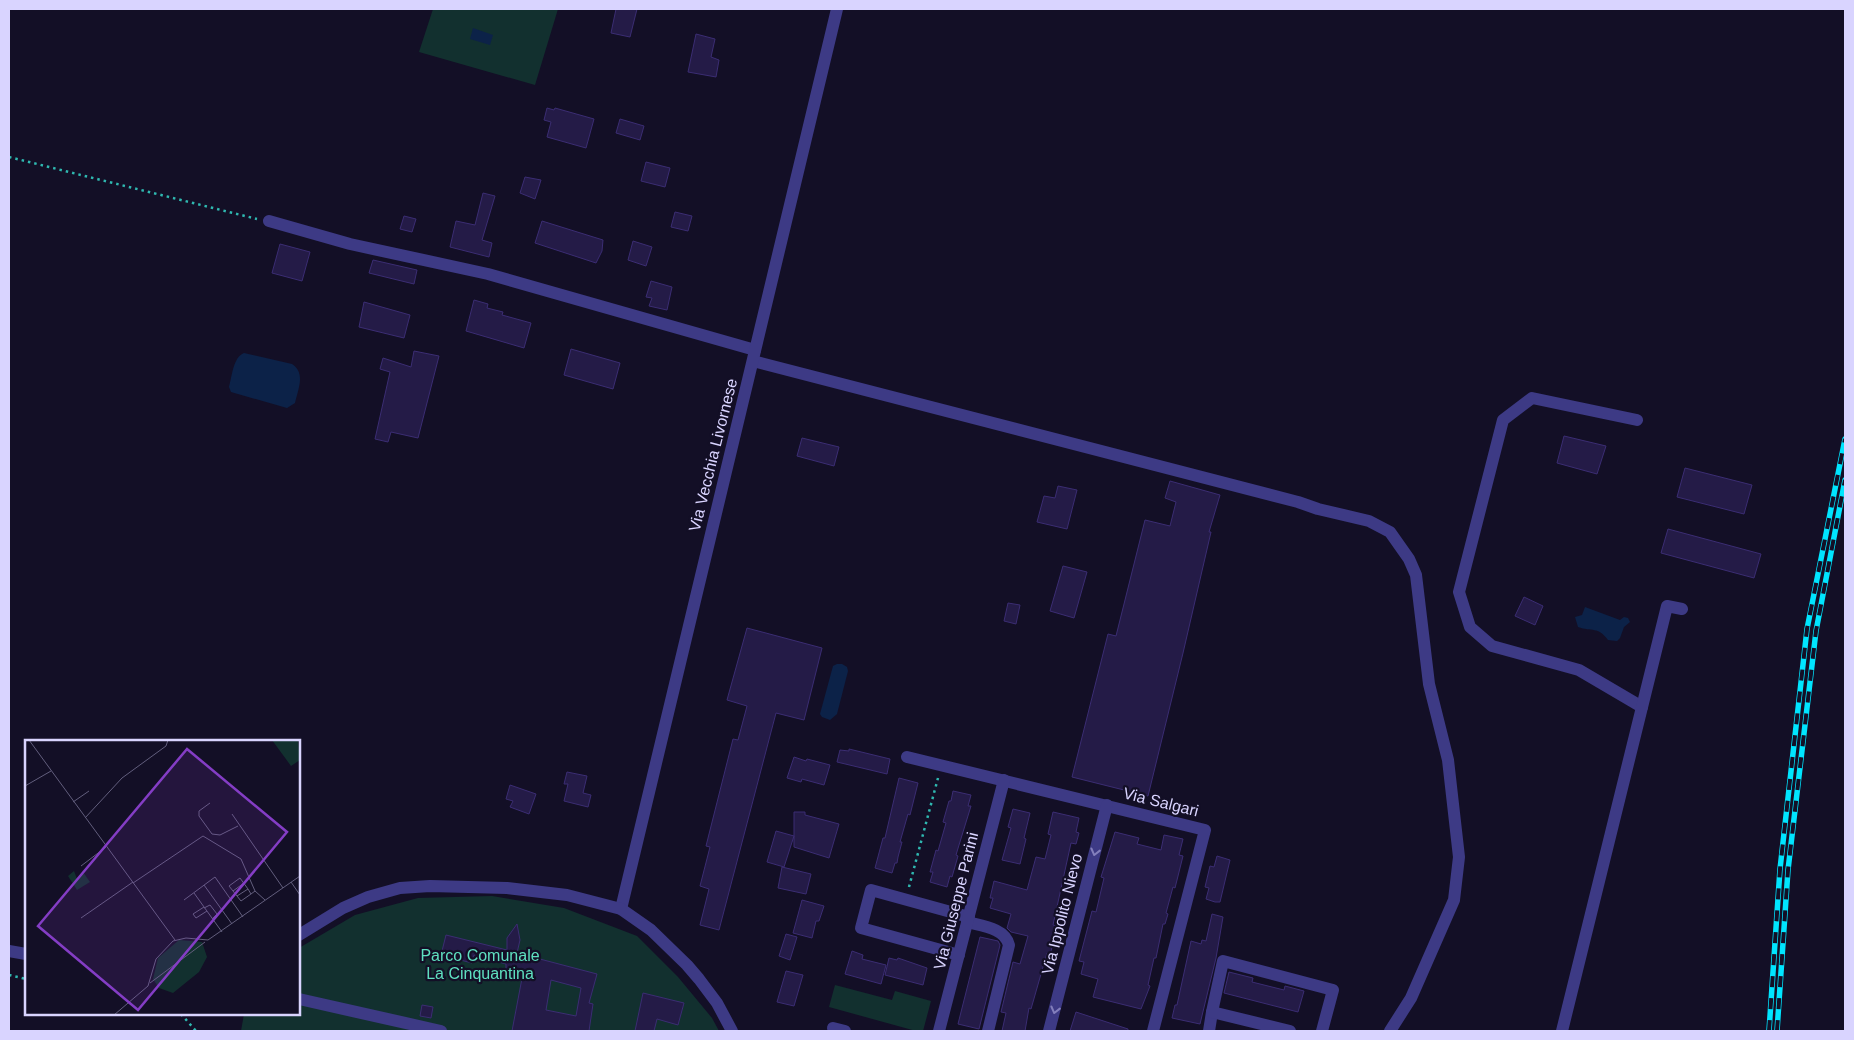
<svg xmlns="http://www.w3.org/2000/svg" width="1854" height="1040" viewBox="0 0 1854 1040" font-family="Arial,sans-serif">
  <style>
    .green { fill: #12302f }
    .water { fill: #0c2248 }
    .building { fill: #241b47; stroke: #3b2d73; fill-rule: evenodd }
    .lines { fill: none; stroke-linecap: round; stroke-linejoin: round }
    .path { stroke: #2fb8b0; stroke-width: 2.5; stroke-dasharray: 2.5 4; stroke-linecap: butt }
    .minor { stroke: #3d3a85; stroke-width: 12 }
    .rail-casing { stroke: #00e5ff; stroke-width: 5.5 }
    .rail { stroke: #130f26; stroke-width: 4; stroke-dasharray: 11; stroke-linecap: butt }
    .oneway { stroke: #837fbc }
    .labels { text-anchor: middle; dominant-baseline: central; stroke-width: 4.5; stroke-linejoin: round; paint-order: stroke }
    .street-label { font-size: 16px; fill: #d9d4ff; stroke: #130f26 }
    .park-label { font-size: 16px; fill: #5fe0c0; stroke: #130f26 }
    .inset-road { fill: none; stroke: #625e7d; stroke-width: 1 }
    .view { fill: #843dc5; fill-opacity: 0.15; stroke: #843dc5; stroke-width: 2.5 }
    .inset-edge { fill: none; stroke: #d9d4ff; stroke-width: 2.5 }
  </style>
  <rect width="100%" height="100%" fill="#130f26"/>
  <g class="green">
    <polygon points="433,9 558,9 535,85 419,52"/>
    <polygon points="492,896 564,908 637,936 678,977 712,1018 719,1031 241,1031 244,1014 299,1014 299,948 355,915 418,898"/>
    <polygon points="835,985 892,1000 895,991 931,1001 923,1031 916,1031 829,1007"/>
  </g>
  <g class="water">
    <polygon points="473,28 493,35 490,45 470,39"/>
    <path d="M244,353l48,11c14,9 6,25 3,39l-8,5 -56,-16 -2,-5c3,-10 4,-30 15,-34z"/>
    <path d="M1585,607l35,13 4,-3 4,1 2,4 -6,5 -4,11 -3,3 -9,-1c-10,-14 -16,-8 -30,-13l-3,-10 7,-2z"/>
    <polygon points="837,664 842,664 847,667 848,671 837,714 830,720 822,717 820,714 833,666"/>
  </g>
  <g class="building">
    <polygon points="616,9 637,9 630,37 611,33"/>
    <polygon points="696,34 715,39 711,57 719,60 716,77 688,72"/>
    <polygon points="547,108 554,110 555,108 594,119 586,148 547,137 551,122 544,120"/>
    <polygon points="620,119 644,126 640,140 616,133"/>
    <polygon points="646,162 670,168 665,187 641,181"/>
    <polygon points="525,177 541,180 535,199 520,193"/>
    <polygon points="483,193 495,196 482,240 492,243 489,257 450,247 456,221 475,225"/>
    <polygon points="675,212 692,216 688,231 671,227"/>
    <polygon points="404,216 416,219 412,232 400,229"/>
    <polygon points="542,221 603,240 602,251 596,263 535,243"/>
    <polygon points="633,241 652,247 646,266 628,260"/>
    <polygon points="280,244 310,252 302,281 272,273"/>
    <polygon points="373,260 417,270 414,284 369,273"/>
    <polygon points="651,281 672,287 667,310 649,306 652,298 646,297"/>
    <polygon points="474,300 488,304 487,308 503,312 502,315 531,323 524,348 466,331"/>
    <polygon points="364,302 410,315 404,338 359,327"/>
    <polygon points="571,349 620,363 613,389 564,375"/>
    <polygon points="414,351 439,356 418,438 391,432 388,442 375,439 390,372 380,369 383,358 411,367"/>
    <polygon points="1564,436 1606,446 1597,474 1557,463"/>
    <polygon points="802,438 839,447 834,466 797,456"/>
    <polygon points="1685,468 1752,485 1744,514 1677,497"/>
    <polygon points="1170,481 1220,495 1209,532 1211,532 1183,653 1148,796 1072,777 1108,634 1116,636 1145,520 1170,526 1176,502 1165,498"/>
    <polygon points="1058,486 1077,490 1067,529 1037,522 1044,496 1055,498"/>
    <polygon points="1668,529 1761,554 1754,578 1661,553"/>
    <polygon points="1063,566 1087,572 1074,618 1050,611"/>
    <polygon points="1524,597 1543,606 1535,625 1515,616"/>
    <polygon points="1008,603 1020,605 1016,624 1004,621"/>
    <polygon points="747,628 822,648 804,720 776,713 719,930 700,925 709,889 700,886 710,847 706,846 733,739 738,740 747,706 727,700"/>
    <polygon points="849,749 890,759 887,774 837,762 840,750 849,751"/>
    <polygon points="794,757 806,761 807,759 830,765 824,785 802,779 801,782 787,778"/>
    <polygon points="567,772 587,776 583,793 591,795 588,807 564,801 568,784 564,784"/>
    <polygon points="899,778 918,783 910,815 908,814 900,842 902,842 898,857 897,863 895,863 892,873 875,868 883,838 885,838"/>
    <polygon points="510,785 536,794 529,814 510,807 513,801 506,799"/>
    <polygon points="953,791 971,795 968,806 971,806 959,845 956,855 958,856 952,877 950,876 947,887 930,882 933,872 930,872 936,850 938,851 946,823 943,822 949,801 951,801"/>
    <polygon points="1013,809 1030,813 1024,838 1026,839 1020,864 1002,860 1011,828 1008,827"/>
    <polygon points="794,812 805,812 805,815 839,824 829,858 794,847"/>
    <polygon points="1053,812 1079,818 1076,832 1079,833 1076,844 1071,843 1053,925 1057,926 1054,940 1050,955 1047,953 1031,1009 1029,1008 1025,1031 1002,1031 1006,1013 1001,1012 1013,962 1020,964 1028,936 1011,932 1007,928 1011,914 990,908 993,898 990,898 994,881 1027,890 1036,857 1045,859 1051,835 1048,834"/>
    <polygon points="776,831 794,836 784,867 767,862"/>
    <polygon points="1115,832 1139,838 1137,844 1161,850 1164,835 1183,839 1179,855 1183,856 1175,888 1173,887 1166,913 1168,914 1165,924 1163,924 1156,958 1154,958 1148,985 1150,986 1141,1009 1093,997 1098,979 1081,974 1084,962 1079,961 1092,911 1096,912 1104,878 1101,877"/>
    <polygon points="1217,856 1230,860 1220,902 1215,902 1206,899 1209,888 1205,887 1210,866 1214,867"/>
    <polygon points="782,867 811,874 806,894 778,888"/>
    <polygon points="802,900 824,906 819,921 816,921 812,938 793,933"/>
    <polygon points="1212,914 1223,917 1216,958 1200,1024 1172,1018 1175,1005 1177,1005 1191,941 1201,944 1202,940 1206,941"/>
    <path d="M517,924l3,16 -3,13 80,21 -8,29 4,1 -4,27h-77l11,-58 -11,-3 -1,4h-5v-10l-32,-9 -2,8 -31,-8 5,-20 61,15v-12zM551,980l30,8 -5,28 -30,-6z"/>
    <polygon points="786,934 797,937 790,960 779,956"/>
    <polygon points="980,937 998,941 1000,945 979,1029 958,1024"/>
    <polygon points="852,951 863,955 862,959 886,965 881,984 845,974"/>
    <polygon points="889,958 897,960 898,958 927,968 923,985 885,975"/>
    <polygon points="786,971 803,975 794,1006 777,1002"/>
    <polygon points="1229,972 1253,978 1252,982 1284,990 1285,986 1304,991 1298,1012 1224,993"/>
    <polygon points="643,993 684,1003 678,1025 657,1019 654,1031 635,1031"/>
    <polygon points="422,1005 433,1007 431,1018 420,1016"/>
    <polygon points="1076,1012 1128,1029 1128,1031 1070,1031"/>
  </g>
  <g class="lines">
    <g class="path">
      <polyline points="9,157 257,219"/>
      <polyline points="909,887 938,778"/>
      <polyline points="9,975 26,979"/>
      <polyline points="181,1014 196,1031"/>
    </g>
    <g class="minor">
      <polyline points="269,221 350,244 488,274 755,350"/>
      <polyline points="753,361 1298,502 1318,509 1369,521 1390,532 1409,559 1416,575 1429,684 1448,760 1459,857 1454,900 1411,998 1390,1031"/>
      <polyline points="1637,420 1532,398 1503,420 1459,592 1470,627 1492,646 1579,670 1642,707"/>
      <polyline points="907,757 1205,830 1153,1031"/>
      <polyline points="621,909 837,9"/>
      <path d="M967,922c15,4 38,6 42,23l-21,86"/>
      <polyline points="299,935 343,908 368,897 400,888 430,886 507,888 567,895 621,909 651,930 687,965 699,979 717,1003 732,1031"/>
      <polyline points="9,951 26,954"/>
      <polyline points="959,955 861,928 871,890 969,917"/>
      <polyline points="299,999 441,1031"/>
      <polyline points="833,1028 845,1031"/>
      <polyline points="939,1031 1004,780"/>
      <polyline points="1049,1031 1107,805"/>
      <polyline points="1209,1031 1212,1012"/>
      <polyline points="1290,1031 1212,1012 1223,961 1333,990 1322,1031"/>
      <polyline points="1562,1031 1667,606 1682,609"/>
    </g>
    <g class="rail-casing">
      <g id="rail">
        <polyline points="1769,1031 1780,869 1807,629 1845,439"/>
        <polyline points="1777,1031 1788,870 1816,631 1845,480"/>
      </g>
    </g>
    <use href="#rail" class="rail"/>
  </g>
  <defs><path id="oneway-chevron" d="M-2-3.5L2.5 0L-2 3.5" fill="none" stroke-width="1.6" stroke-linecap="round" stroke-linejoin="round" transform="scale(1.25)"/></defs>
  <g class="oneway">
    <use href="#oneway-chevron" transform="translate(1095 852) rotate(104)"/>
    <use href="#oneway-chevron" transform="translate(1055 1010) rotate(104)"/>
  </g>
  <g class="labels">
    <g class="street-label">
      <text transform="translate(713 455) rotate(-76)">Via Vecchia Livornese</text>
      <text transform="translate(1161 802) rotate(14)">Via Salgari</text>
      <text transform="translate(956 901) rotate(-76)">Via Giuseppe Parini</text>
      <text transform="translate(1062 914) rotate(-76)">Via Ippolito Nievo</text>
    </g>
    <g class="park-label">
      <text x="480" y="955">Parco Comunale<tspan x="480" dy="18">La Cinquantina</tspan></text>
    </g>
  </g>
  <g transform="translate(25 740)">
    <rect width="275" height="275" fill="#130f26"/>
    <path d="M247,0h26l2,20 -9,6zM49,131l3,8 6,-7 7,10 -13,8 -9,-14zM154,200l23,2 5,15 -8,15 -26,21 -14,-5 -6,-9 5,-21z" fill="#12302f"/>
    <path class="inset-road" d="M4,0l146,200M0,46l26,-15M48,62l16,-11M185,63l-11,8v5l13,18 8,1 18,-9M207,74l51,74M60,78l37,-40 44,-32 2,-6M56,126l25,-19M266,142l9,13M108,143l70,-47 38,23 14,32M219,143l-11,8 -4,-5 11,-8 8,11 3,5 4,-3 10,9M179,145l28,39M208,151l4,5 11,-7M169,153l28,39M212,156l4,5 10,-7M159,160l31,-23 28,40M179,167l-11,7 3,4 11,-7M179,168l6,-3 7,9 -5,5M56,178l52,-36M125,243l55,-41M89,275l34,-29 8,-27 17,-18 13,-3 22,2 92,-64"/>
    <path class="view" d="M162,9l100,83 -149,178 -100,-84z"/>
    <rect width="275" height="275" class="inset-edge"/>
  </g>
  <rect width="1854" height="1040" fill="none" stroke="#d9d4ff" stroke-width="20"/>
</svg>
